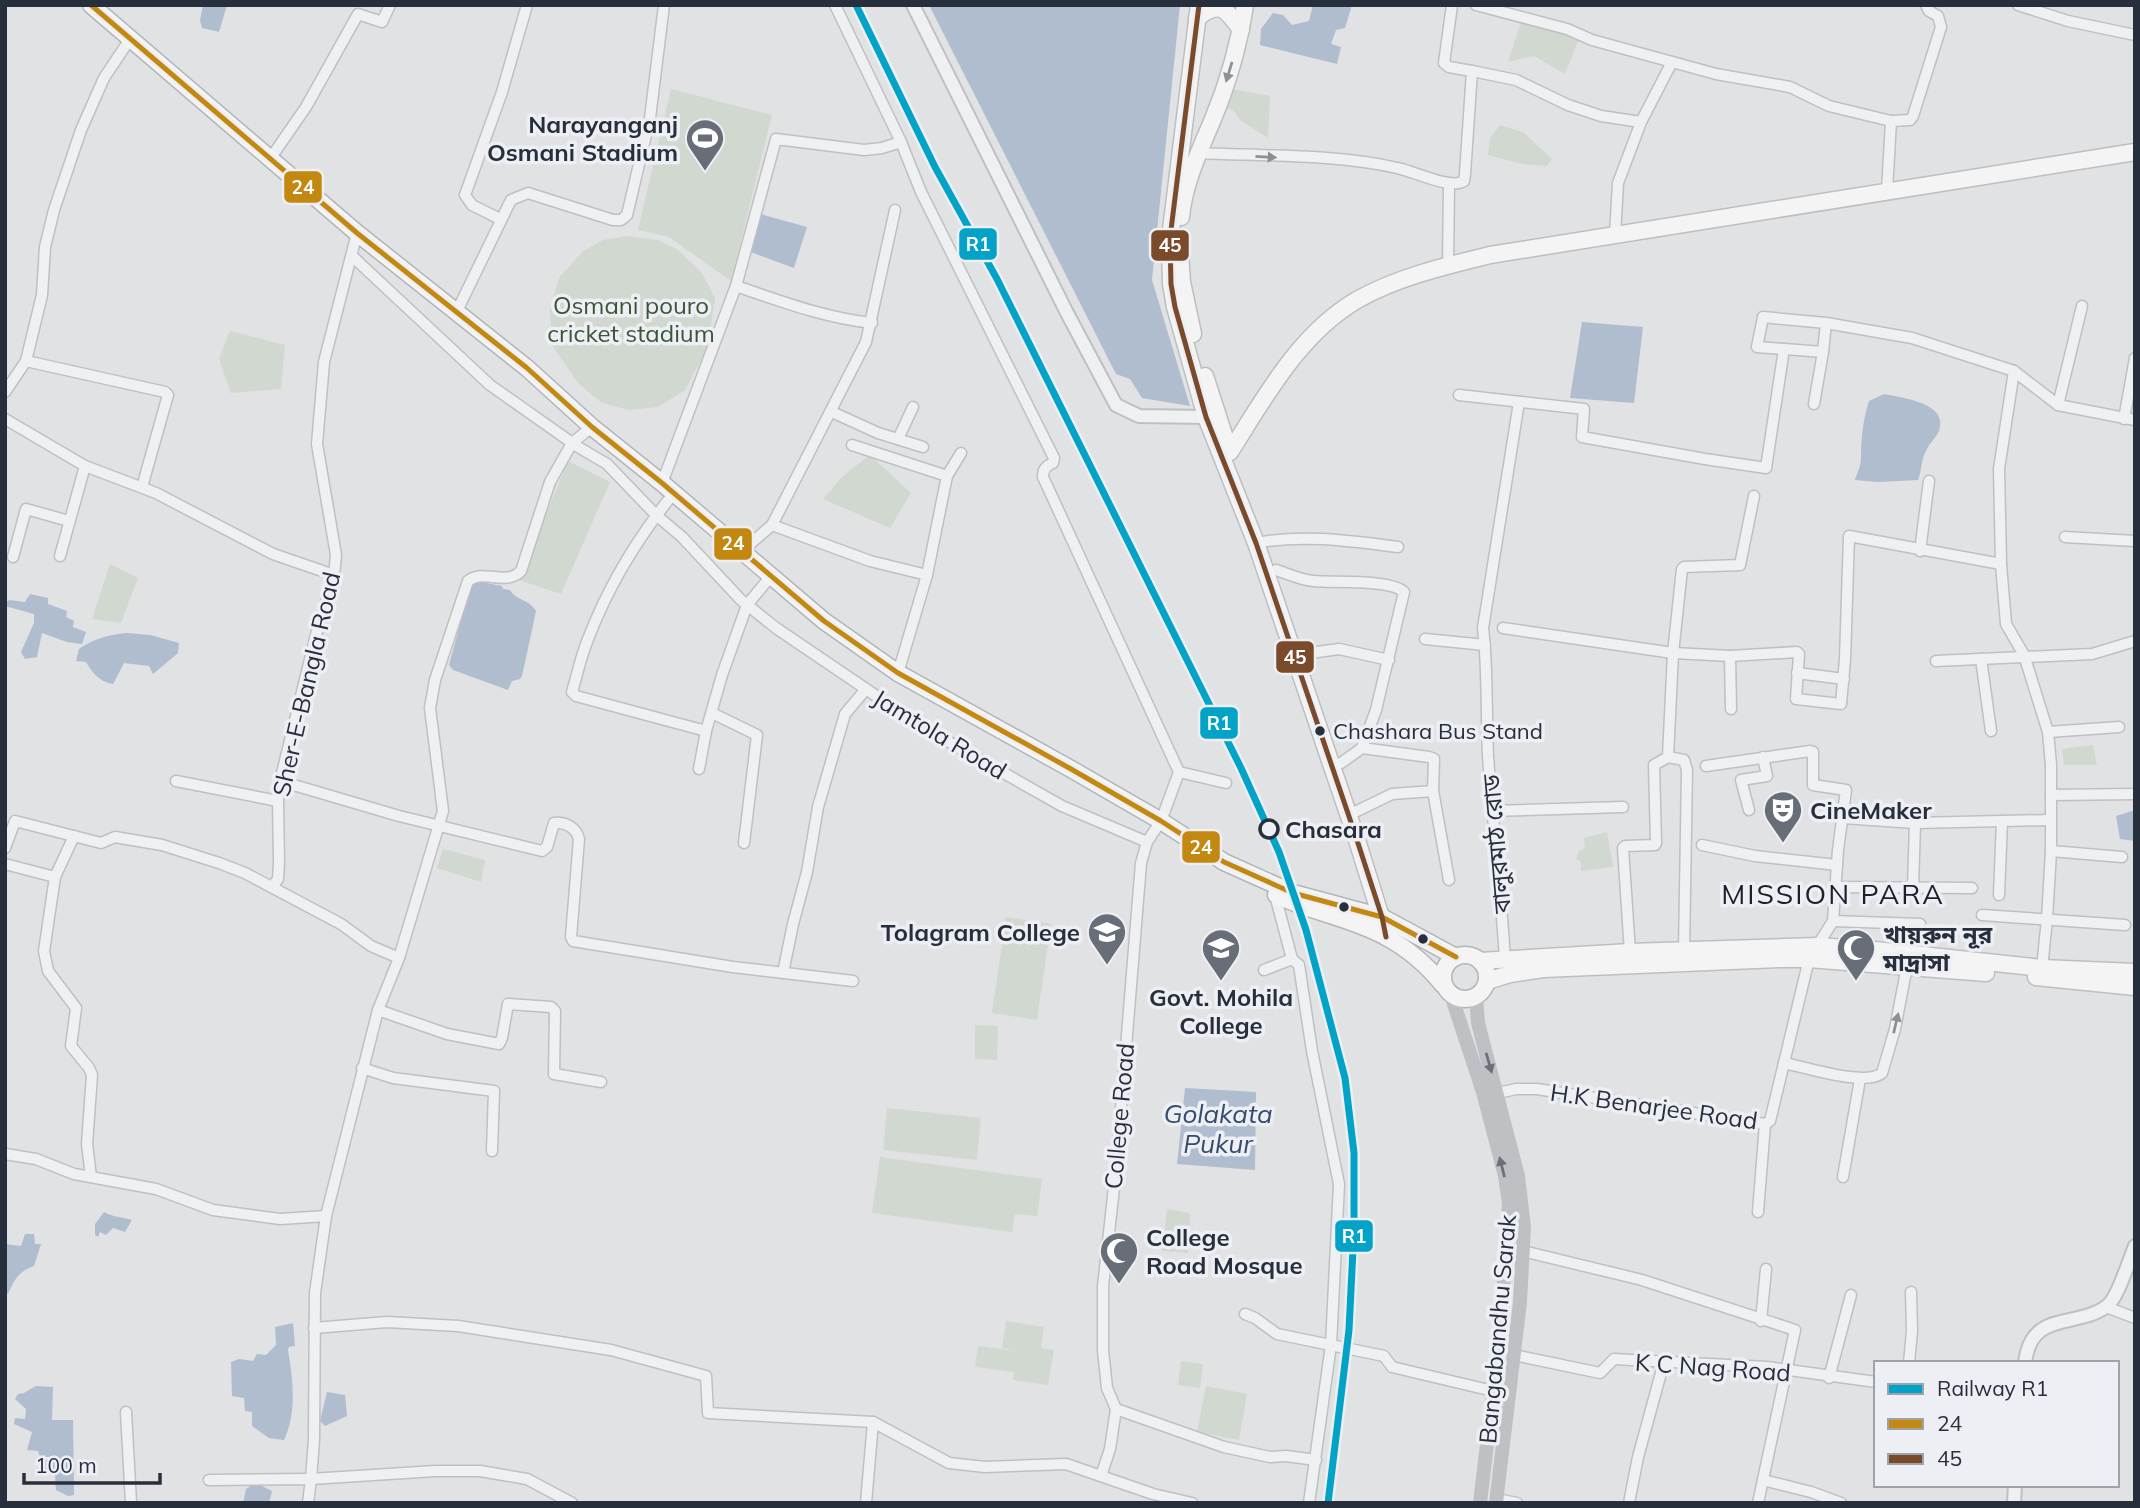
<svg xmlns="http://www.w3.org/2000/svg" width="2140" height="1508" viewBox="0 0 2140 1508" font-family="Mulish,'Noto Sans Bengali',sans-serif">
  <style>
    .green { fill: #d0d8d0 }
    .water { fill: #b0bdce }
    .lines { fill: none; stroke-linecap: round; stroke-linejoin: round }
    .minor-casing { stroke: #bec0c2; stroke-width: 13 }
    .tertiary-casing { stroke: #bec0c2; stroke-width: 16 }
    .primary-casing { stroke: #bcbfc2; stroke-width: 19 }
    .trunk-casing { stroke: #b2b5b9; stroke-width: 19 }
    .minor { stroke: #eff0f1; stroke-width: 10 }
    .tertiary { stroke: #eff0f1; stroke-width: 12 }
    .secondary { stroke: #bec0c4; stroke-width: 14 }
    .primary { stroke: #f4f4f5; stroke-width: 16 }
    .trunk { stroke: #f4f4f5; stroke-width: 16 }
    .bus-1-casing { stroke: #edeff4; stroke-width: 10 }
    .bus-2-casing { stroke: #edeff4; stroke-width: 10 }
    .bus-1 { stroke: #c3880f; stroke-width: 5 }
    .bus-2 { stroke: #7a4b2a; stroke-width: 5 }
    .rail-1-casing { stroke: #edeff4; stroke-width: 12 }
    .rail-1 { stroke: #02a3c7; stroke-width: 7 }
    .oneway { fill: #8e9298 }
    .oneway2 { fill: #8c9096 }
    .oneway3 { fill: #6c7079 }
    .bus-dot { fill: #282f3c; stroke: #edeff4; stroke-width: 2.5 }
    .stop-dot { fill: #edeff4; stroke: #282f3c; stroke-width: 3.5 }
    .labels { text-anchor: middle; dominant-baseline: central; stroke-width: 7; stroke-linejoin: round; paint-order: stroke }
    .bus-label { font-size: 22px; fill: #282f3c; stroke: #edeff4; text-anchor: start }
    .poi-label { font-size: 24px; font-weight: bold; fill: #282f3c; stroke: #edeff4; text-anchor: start }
    .park-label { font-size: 24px; fill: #3b5636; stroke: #edeff4 }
    .street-label { font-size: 24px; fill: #282f3c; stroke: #edeff4 }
    .stop-label { font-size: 24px; font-weight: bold; fill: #282f3c; stroke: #edeff4; text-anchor: start }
    .water-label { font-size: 26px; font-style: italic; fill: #354c6c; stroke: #edeff4 }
    .quarter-label { font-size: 28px; letter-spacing: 2px; fill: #1a202c; stroke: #edeff4 }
    .line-badge { stroke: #edeff4; stroke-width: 2.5 }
    .badge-label { font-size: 19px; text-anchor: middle; font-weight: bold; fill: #fff }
  </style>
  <rect width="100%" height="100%" fill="#e0e2e4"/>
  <g class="green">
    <polygon points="1522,19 1566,32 1578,41 1565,74 1534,56 1508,62"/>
    <polygon points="1215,86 1270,96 1268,138 1241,121 1232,109 1211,106"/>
    <polygon points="671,89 772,115 731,281 669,237 638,230"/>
    <polygon points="1500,125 1523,132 1552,159 1547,166 1522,164 1488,155 1490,138"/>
    <polygon points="627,236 658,240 678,250 702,273 715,298 708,347 685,390 658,407 629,410 602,403 578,383 552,345 550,310 559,278 583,251 603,240"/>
    <polygon points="230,331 285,345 281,389 231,393 219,359"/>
    <polygon points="870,455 911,493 890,528 823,499 843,476"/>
    <polygon points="568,461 610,482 561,594 519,580"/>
    <polygon points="110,564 138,578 121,623 92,619"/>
    <polygon points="2093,745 2097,765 2064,765 2062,749"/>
    <polygon points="1607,832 1613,867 1581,871 1581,862 1576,859 1579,851 1585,848 1584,838"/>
    <polygon points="443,849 485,860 481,882 437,868"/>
    <polygon points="1006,917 1051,924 1037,1020 992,1013"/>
    <polygon points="975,1025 998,1026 997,1060 975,1059"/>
    <polygon points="887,1108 981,1118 977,1160 883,1150"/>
    <polygon points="880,1157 1042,1179 1037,1216 1015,1214 1012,1232 872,1213"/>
    <polygon points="1167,1209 1190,1213 1188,1253 1162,1251"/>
    <polygon points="1006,1321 1044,1327 1041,1348 1054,1350 1048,1385 1013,1380 1014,1372 975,1367 978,1346 1018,1351 1002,1348"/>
    <polygon points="1181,1361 1203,1364 1200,1388 1178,1385"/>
    <polygon points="1206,1386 1247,1394 1239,1440 1197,1432"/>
  </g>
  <g class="water">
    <polygon points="203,5 227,5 219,32 202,28 200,20"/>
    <polygon points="929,5 1180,5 1152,280 1190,406 1142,398 1130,379 1116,374"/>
    <polygon points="1313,5 1352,5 1345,28 1336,30 1331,44 1341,47 1337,64 1260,45 1261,29 1273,13 1283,15 1292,25 1309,21"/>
    <polygon points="757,213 807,227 794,268 748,251"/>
    <polygon points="1582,322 1643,327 1634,403 1570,398"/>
    <path d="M1884,394c19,4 65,9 55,37 -3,7 -9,11 -12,18 -6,9 -5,21 -9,31l-40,2 -23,-2c2,-7 6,-14 6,-22 0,-20 2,-38 8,-57z"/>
    <path d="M476,581l26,5 1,3 7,1c5,10 19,9 26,21l-14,65 -2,3 -8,2 -4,9 -55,-20 -4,-5 22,-81z"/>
    <polygon points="30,594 48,598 48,604 67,611 66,617 74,621 73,627 86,632 82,644 67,642 42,633 37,657 25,659 21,652 34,623 34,614 5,606 5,603 9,600 25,602"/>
    <path d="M127,633l23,2 29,8 -1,10 -25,21 -4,-8 -25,-3 -11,21c-13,-2 -20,-10 -27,-22l-10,-1 3,-12c15,-11 30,-14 48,-16z"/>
    <polygon points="2135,810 2135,841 2120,839 2116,816"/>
    <polygon points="1185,1088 1256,1092 1255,1170 1177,1164"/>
    <path d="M104,1212c9,5 18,5 28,8l-7,12 -12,-4 -7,7 -6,-3 -2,5 -3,-2v-11z"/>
    <path d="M25,1234h9l1,10h6l-7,22c-15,5 -20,14 -26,28l-3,-1v-49l16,2z"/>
    <path d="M293,1323l2,23 -6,1 -1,3c5,30 9,62 -4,90l-15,-2 -17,-12v-14l-7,-1 -1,-13 -12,-2 -1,-34 8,-3 14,2 4,-7 9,1 10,-10 -1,-18z"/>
    <polygon points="36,1386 53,1387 52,1420 73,1420 74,1495 68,1496 56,1490 55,1475 45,1470 38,1451 27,1450 32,1432 14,1424 15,1418 25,1419 26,1409 15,1399 18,1394 24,1393"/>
    <polygon points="327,1392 345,1395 347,1416 325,1426 320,1421"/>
    <polygon points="252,1485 260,1485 272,1491 269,1503 243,1503 246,1489"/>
  </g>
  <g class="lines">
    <g class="minor-casing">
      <g id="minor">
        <path d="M835,5l66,137 20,50 133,266 -1,5c-7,3 -10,6 -10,14l136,295 -18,49 -14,21 -6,21 -25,307 -13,116v64l4,38 9,21 -6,40 -9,27"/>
        <polyline points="1452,5 1444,63 1449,67 1472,71"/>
        <polyline points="1476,5 1567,29 1592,40 1716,74 1790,87 1829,106 1891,121"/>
        <polyline points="2018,5 2068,21 2135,35"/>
        <path d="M1198,153c63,3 138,1 199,15 17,3 53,22 67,13l1,-7 7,-103 44,9 52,25 33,11 40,6"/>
        <polyline points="270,159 306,107 358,14 382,22 390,5"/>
        <polyline points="1887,191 1891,121 1910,120 1913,116 1941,27 1938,16 1929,11 1926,5"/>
        <polyline points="500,219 472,205 465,195 502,92 527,5"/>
        <polyline points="1615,235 1618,183 1641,122 1672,62"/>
        <polyline points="352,256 490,385 578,447 607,464 656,515 682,537 741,600 776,628 919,725 1062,806 1147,842"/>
        <polyline points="1448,265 1449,183"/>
        <polyline points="736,286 776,139 864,150 882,148 901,142"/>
        <polyline points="457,311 511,200 528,193 613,220 621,220 627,215 650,118 664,5"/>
        <polyline points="1826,323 1823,352 1757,347 1763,317 1826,323 1912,338 2014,371 2058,405 2135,420"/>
        <polyline points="26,361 165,392 168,395 142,487"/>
        <polyline points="2014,371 1999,469 2001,564 2006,624 2024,655 2048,732 2051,765 2051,851 2047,919 2042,968"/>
        <polyline points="5,392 26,361 42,295 45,247 54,210 81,130 104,78 130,39"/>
        <polyline points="1459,395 1584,409 1582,437 1705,459 1766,468 1784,349"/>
        <polyline points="1814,404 1823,352"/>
        <polyline points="2058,405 2082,306"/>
        <polyline points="832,412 878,433 923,447"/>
        <polyline points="5,419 85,466 156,493 273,554 334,575"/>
        <polyline points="2124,419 2135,358"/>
        <polyline points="898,439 913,407"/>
        <polyline points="852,445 947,476"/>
        <path d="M662,483l74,-197c44,15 89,32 136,37"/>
        <path d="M674,493c-36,44 -66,94 -86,146 -7,17 -11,36 -16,53l4,4 130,35"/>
        <polyline points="772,525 866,342 895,210"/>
        <polyline points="2065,537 2135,541"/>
        <path d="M1256,543c48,-9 94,-2 142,4"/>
        <polyline points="742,551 772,525 870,561 927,575"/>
        <polyline points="1920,551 1929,481"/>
        <polyline points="60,556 85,466"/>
        <polyline points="13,557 26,509 69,521"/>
        <path d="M1276,570c12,4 25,10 37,11 20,2 78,-2 91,11l-28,118 -14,38 -21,15"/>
        <polyline points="1503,628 1673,653 1730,656 1797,652 1799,654 1796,699 1841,704 1845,659 1849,536 2001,564"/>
        <polyline points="1425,639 1485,645"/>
        <polyline points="1303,654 1339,649 1389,660"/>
        <polyline points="1730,656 1731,709"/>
        <polyline points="1981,659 1991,731"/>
        <polyline points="1936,661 2092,654 2135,641"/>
        <polyline points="898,673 927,575 947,476 961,453"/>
        <polyline points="1797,673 1844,679"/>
        <polyline points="712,713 757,735 744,843"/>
        <polyline points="2048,732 2119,727"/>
        <polyline points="1362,748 1429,757 1434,759 1433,791 1449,880"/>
        <polyline points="1668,757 1684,760 1687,770 1684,950"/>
        <polyline points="699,769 706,731 722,675 747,605 771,576"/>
        <polyline points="1179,772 1226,783"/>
        <polyline points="176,781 278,801"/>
        <path d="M280,781l119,35 143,35 5,-4 7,-24c11,-1 22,4 25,16l-8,98 2,4 160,26 120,14"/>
        <polyline points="2051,795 2135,794"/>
        <polyline points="1749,810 1741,780 1767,776 1763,757"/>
        <polyline points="1357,811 1392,794 1433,791"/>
        <polyline points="1493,811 1623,807"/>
        <polyline points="1843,818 1915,823 2050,820"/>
        <polyline points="74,836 55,877 44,951 48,971 76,1008 71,1046 89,1068 92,1075 87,1144 91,1177"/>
        <polyline points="1702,845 1755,856 1837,865"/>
        <polyline points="5,848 15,821 101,843 115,837 162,845 219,863 245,873 341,924 371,946 399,958"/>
        <polyline points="2051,851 2122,857"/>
        <polyline points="5,864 55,877"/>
        <polyline points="272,887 278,879 279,862 278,801 280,781 316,635 334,575 336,555 317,444 324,362 357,233"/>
        <polyline points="1836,887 1972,888"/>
        <polyline points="1913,888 1915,823"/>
        <polyline points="1275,895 1292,959 1299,965 1312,1051 1339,1184 1331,1345 1309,1503"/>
        <polyline points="1999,895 2002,821"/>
        <polyline points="1982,915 2125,925"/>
        <polyline points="1833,921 1920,924"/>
        <polyline points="1630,952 1623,848 1625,846 1655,845 1656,843 1654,765 1668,757 1673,653 1682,569 1684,567 1740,565 1754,496"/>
        <path d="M1505,960c-4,-68 -12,-135 -17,-204 -2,-43 0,-85 -5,-128l36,-226"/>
        <polyline points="1264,970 1292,959"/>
        <polyline points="783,973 793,924 807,872 818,807 845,714 866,689"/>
        <polyline points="378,1010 447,1034 499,1044 502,1038 508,1004 551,1007 555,1011 554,1074 601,1082"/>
        <path d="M1784,1063c21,4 82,24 98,10l13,-44 12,-63"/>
        <polyline points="362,1068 393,1078 494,1091 492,1151"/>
        <polyline points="1498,1093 1516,1089 1537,1089 1765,1124 1770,1121 1809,959 1833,921 1838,850 1846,790 1813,785 1813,752 1810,751 1706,766"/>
        <polyline points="5,1154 36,1159 74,1174 156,1189 213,1210 280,1219 326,1216 315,1293 314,1440 311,1479 435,1471 480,1471 527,1479 572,1503"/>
        <polyline points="1843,1177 1860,1079"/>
        <polyline points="1758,1212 1765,1124"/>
        <path d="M326,1216l52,-206 21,-52 44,-147 -13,-103 5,-28 33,-99c16,-13 37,6 53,-10l29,-89 22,-39 20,-16"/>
        <polyline points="1523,1251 1642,1280 1795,1330 1758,1503"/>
        <polyline points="2106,1307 2135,1318"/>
        <polyline points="1245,1314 1255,1318 1277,1334 1384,1356 1392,1367 1493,1391"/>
        <polyline points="1761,1321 1766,1269"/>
        <polyline points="314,1328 387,1322 458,1326 611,1350 706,1376 708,1413 873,1422 949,1463 985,1467 1066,1464 1153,1494 1192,1503"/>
        <polyline points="1514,1355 1600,1373 1614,1359 1767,1367 1876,1382"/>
        <polyline points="1909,1363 1912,1331 1911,1292"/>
        <polyline points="1829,1378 1851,1295"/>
        <polyline points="1116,1409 1224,1447 1270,1457 1286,1456 1316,1460"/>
        <polyline points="126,1412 131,1503"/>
        <polyline points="209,1480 311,1479 308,1503"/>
        <polyline points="1763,1480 1811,1492 1841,1503"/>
        <polyline points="1497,1499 1517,1503"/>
        <polyline points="866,1503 873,1422"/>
        <polyline points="1629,1503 1638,1457 1664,1362"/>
      </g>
    </g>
    <g class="tertiary-casing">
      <g id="tertiary">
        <polyline points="913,5 1066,311 1116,405 1139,416 1206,417"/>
        <path d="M2025,1363c6,-54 52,-34 82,-57 11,-8 22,-46 28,-60"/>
        <polyline points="2014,1503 2015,1485"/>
      </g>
    </g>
    <g class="primary-casing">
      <g id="primary">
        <polyline points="1199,5 1170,238 1171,284 1175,307 1206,417 1256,543 1356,837 1384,927"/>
        <path d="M1197,18c23,-18 29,-9 44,12"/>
        <path d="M1181,217c3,-34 19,-67 32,-98 15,-36 26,-75 32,-114"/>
        <polyline points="1180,253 1182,282 1193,334"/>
        <polyline points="1205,376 1225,438"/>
        <path d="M1230,452c35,-55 69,-118 127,-152 41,-23 88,-34 133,-45l645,-103"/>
        <polyline points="1480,961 1630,952 1817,946 1875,950 2042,968 2135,972"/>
        <polyline points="2036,977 2135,987"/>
        <polyline points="1487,981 1510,974 1543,969 1779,959 1809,959 1986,973"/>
      </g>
    </g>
    <g class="trunk-casing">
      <g id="trunk">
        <polyline points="91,5 357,233 527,368 592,427 662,483 824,621 898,673 1071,769 1161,821 1224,862 1293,893 1382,917 1456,957"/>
        <path d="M1276,895c35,17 74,23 108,41 22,11 44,30 59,49"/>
        <circle cx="1465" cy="977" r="22"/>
      </g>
    </g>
    <use href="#minor" class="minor"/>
    <use href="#tertiary" class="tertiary"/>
    <g class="secondary">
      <polyline points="1451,995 1483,1092 1505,1176 1509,1204 1500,1335 1480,1503"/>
      <polyline points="1476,997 1478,1023 1518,1176 1524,1227 1520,1302 1496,1503"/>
    </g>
    <use href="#primary" class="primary"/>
    <use href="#trunk" class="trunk"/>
    <g class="bus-1-casing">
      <polyline id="bus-1" points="91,5 357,233 527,368 592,427 662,483 824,621 898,673 1071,769 1161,821 1224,862 1293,893 1382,917 1456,957"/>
    </g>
    <g class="bus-2-casing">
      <polyline id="bus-2" points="1199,5 1170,238 1171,284 1175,307 1206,417 1256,543 1356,837 1382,917 1386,937"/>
    </g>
    <use href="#bus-1" class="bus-1"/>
    <use href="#bus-2" class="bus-2"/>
    <g class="rail-1-casing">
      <polyline id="rail-1" points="856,5 935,167 997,279 1241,768 1279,852 1306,930 1345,1078 1354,1153 1354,1229 1349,1330 1328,1503"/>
    </g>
    <use href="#rail-1" class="rail-1"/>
  </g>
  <defs><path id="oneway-solid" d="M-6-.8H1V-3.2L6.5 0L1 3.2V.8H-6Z" transform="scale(1.75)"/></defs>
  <use class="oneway" href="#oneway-solid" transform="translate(1229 72) rotate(107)"/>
  <g class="oneway2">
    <use href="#oneway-solid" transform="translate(1266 157) rotate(3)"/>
    <use href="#oneway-solid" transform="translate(1896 1023) rotate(-77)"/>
  </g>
  <g class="oneway3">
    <use href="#oneway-solid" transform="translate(1489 1063) rotate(74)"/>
    <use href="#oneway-solid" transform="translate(1502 1167) rotate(-104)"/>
  </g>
  <defs>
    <g id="stadium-pin" transform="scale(2.0125)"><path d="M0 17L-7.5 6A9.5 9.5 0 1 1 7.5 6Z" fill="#686e77" stroke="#edeff4"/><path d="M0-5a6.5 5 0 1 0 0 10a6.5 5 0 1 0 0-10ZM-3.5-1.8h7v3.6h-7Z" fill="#fff"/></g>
    <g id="theatre-pin" transform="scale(2.0125)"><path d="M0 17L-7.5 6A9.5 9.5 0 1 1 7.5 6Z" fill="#686e77" stroke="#edeff4"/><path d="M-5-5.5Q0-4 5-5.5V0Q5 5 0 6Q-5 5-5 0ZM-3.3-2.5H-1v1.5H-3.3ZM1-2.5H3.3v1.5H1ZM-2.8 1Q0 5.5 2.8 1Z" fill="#fff"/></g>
    <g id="university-pin" transform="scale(2.0125)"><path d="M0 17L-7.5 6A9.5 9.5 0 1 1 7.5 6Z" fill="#686e77" stroke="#edeff4"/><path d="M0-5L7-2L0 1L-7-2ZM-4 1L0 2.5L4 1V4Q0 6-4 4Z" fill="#fff"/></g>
    <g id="mosque-pin" transform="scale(2.0125)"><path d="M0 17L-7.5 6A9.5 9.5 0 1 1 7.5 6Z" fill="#686e77" stroke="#edeff4"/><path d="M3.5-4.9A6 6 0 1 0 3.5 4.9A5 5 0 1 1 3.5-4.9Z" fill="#fff"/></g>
  </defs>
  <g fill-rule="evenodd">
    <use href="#stadium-pin" x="705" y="138"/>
    <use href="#theatre-pin" x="1783" y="810"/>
    <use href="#university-pin" x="1107" y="932"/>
    <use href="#university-pin" x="1221" y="948"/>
    <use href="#mosque-pin" x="1856" y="948"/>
    <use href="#mosque-pin" x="1119" y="1251"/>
  </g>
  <g class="bus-dot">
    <circle cx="1320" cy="731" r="6"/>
    <circle cx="1344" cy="907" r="6"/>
    <circle cx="1423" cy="939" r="6"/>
  </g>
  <circle class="stop-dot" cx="1269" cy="829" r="9"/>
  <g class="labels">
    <g class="bus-label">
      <text x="1333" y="731">Chashara Bus Stand</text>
    </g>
    <g class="poi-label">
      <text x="678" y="124" text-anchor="end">Narayanganj<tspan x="678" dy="28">Osmani Stadium</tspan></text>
      <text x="1810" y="810">CineMaker</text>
      <text x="1080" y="932" text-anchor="end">Tolagram College</text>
      <text x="1883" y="934">খায়রুন নূর<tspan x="1883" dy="28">মাদ্রাসা</tspan></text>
      <text x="1221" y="997" text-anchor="middle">Govt. Mohila<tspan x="1221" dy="28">College</tspan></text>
      <text x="1146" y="1237">College<tspan x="1146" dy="28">Road Mosque</tspan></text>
    </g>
    <g class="park-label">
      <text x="631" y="305">Osmani pouro<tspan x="631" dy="28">cricket stadium</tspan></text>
    </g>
    <g class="street-label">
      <text transform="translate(306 684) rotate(-77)">Sher-E-Bangla Road</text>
      <text transform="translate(940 734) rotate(31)">Jamtola Road</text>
      <text transform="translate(1496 844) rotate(-95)">বালুরমাঠ রোড</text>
      <text transform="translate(1654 1106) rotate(8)">H.K Benarjee Road</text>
      <text transform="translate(1119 1116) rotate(-85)">College Road</text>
      <text transform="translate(1497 1329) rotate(-85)">Bangabandhu Sarak</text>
      <text transform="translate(1713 1367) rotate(4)">K C Nag Road</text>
    </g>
    <g class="stop-label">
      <text x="1285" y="829">Chasara</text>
    </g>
    <g class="water-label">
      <text x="1218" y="1113">Golakata<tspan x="1218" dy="30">Pukur</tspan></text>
    </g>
    <g class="quarter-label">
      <text x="1833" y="893">MISSION PARA</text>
    </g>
  </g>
  <g class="line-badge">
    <rect x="283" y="170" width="40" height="34" rx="7" fill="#c3880f"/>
    <rect x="958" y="227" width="40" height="34" rx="7" fill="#02a3c7"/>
    <rect x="1150" y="229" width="40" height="33" rx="7" fill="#7a4b2a"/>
    <rect x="713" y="527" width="40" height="34" rx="7" fill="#c3880f"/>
    <rect x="1275" y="640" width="40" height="34" rx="7" fill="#7a4b2a"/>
    <rect x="1199" y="706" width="40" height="34" rx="7" fill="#02a3c7"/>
    <rect x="1181" y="830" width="40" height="34" rx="7" fill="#c3880f"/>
    <rect x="1334" y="1219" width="40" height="34" rx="7" fill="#02a3c7"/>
  </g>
  <g class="badge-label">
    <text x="303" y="194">24</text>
    <text x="978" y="251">R1</text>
    <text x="1170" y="252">45</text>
    <text x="733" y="550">24</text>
    <text x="1295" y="664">45</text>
    <text x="1219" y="730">R1</text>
    <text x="1201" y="854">24</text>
    <text x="1354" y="1243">R1</text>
  </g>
  <rect width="2140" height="1508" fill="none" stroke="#282f3c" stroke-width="14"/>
  <rect x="1874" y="1361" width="245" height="126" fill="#edeff4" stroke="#9ea2aa" stroke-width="2"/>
  <rect x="1888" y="1384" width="35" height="10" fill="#02a3c7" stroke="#9ea2aa" stroke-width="2"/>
  <text x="1937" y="1396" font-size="21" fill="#282f3c">Railway R1</text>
  <rect x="1888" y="1419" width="35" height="10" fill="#c3880f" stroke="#9ea2aa" stroke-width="2"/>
  <text x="1937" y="1431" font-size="21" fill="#282f3c">24</text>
  <rect x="1888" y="1454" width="35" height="10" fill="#7a4b2a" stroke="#9ea2aa" stroke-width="2"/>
  <text x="1937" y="1466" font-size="21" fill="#282f3c">45</text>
  <path d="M24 1473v10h136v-10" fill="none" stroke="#282f3c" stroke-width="3.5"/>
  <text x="35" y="1473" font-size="21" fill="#282f3c" stroke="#edeff4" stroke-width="5" paint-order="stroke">100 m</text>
</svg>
